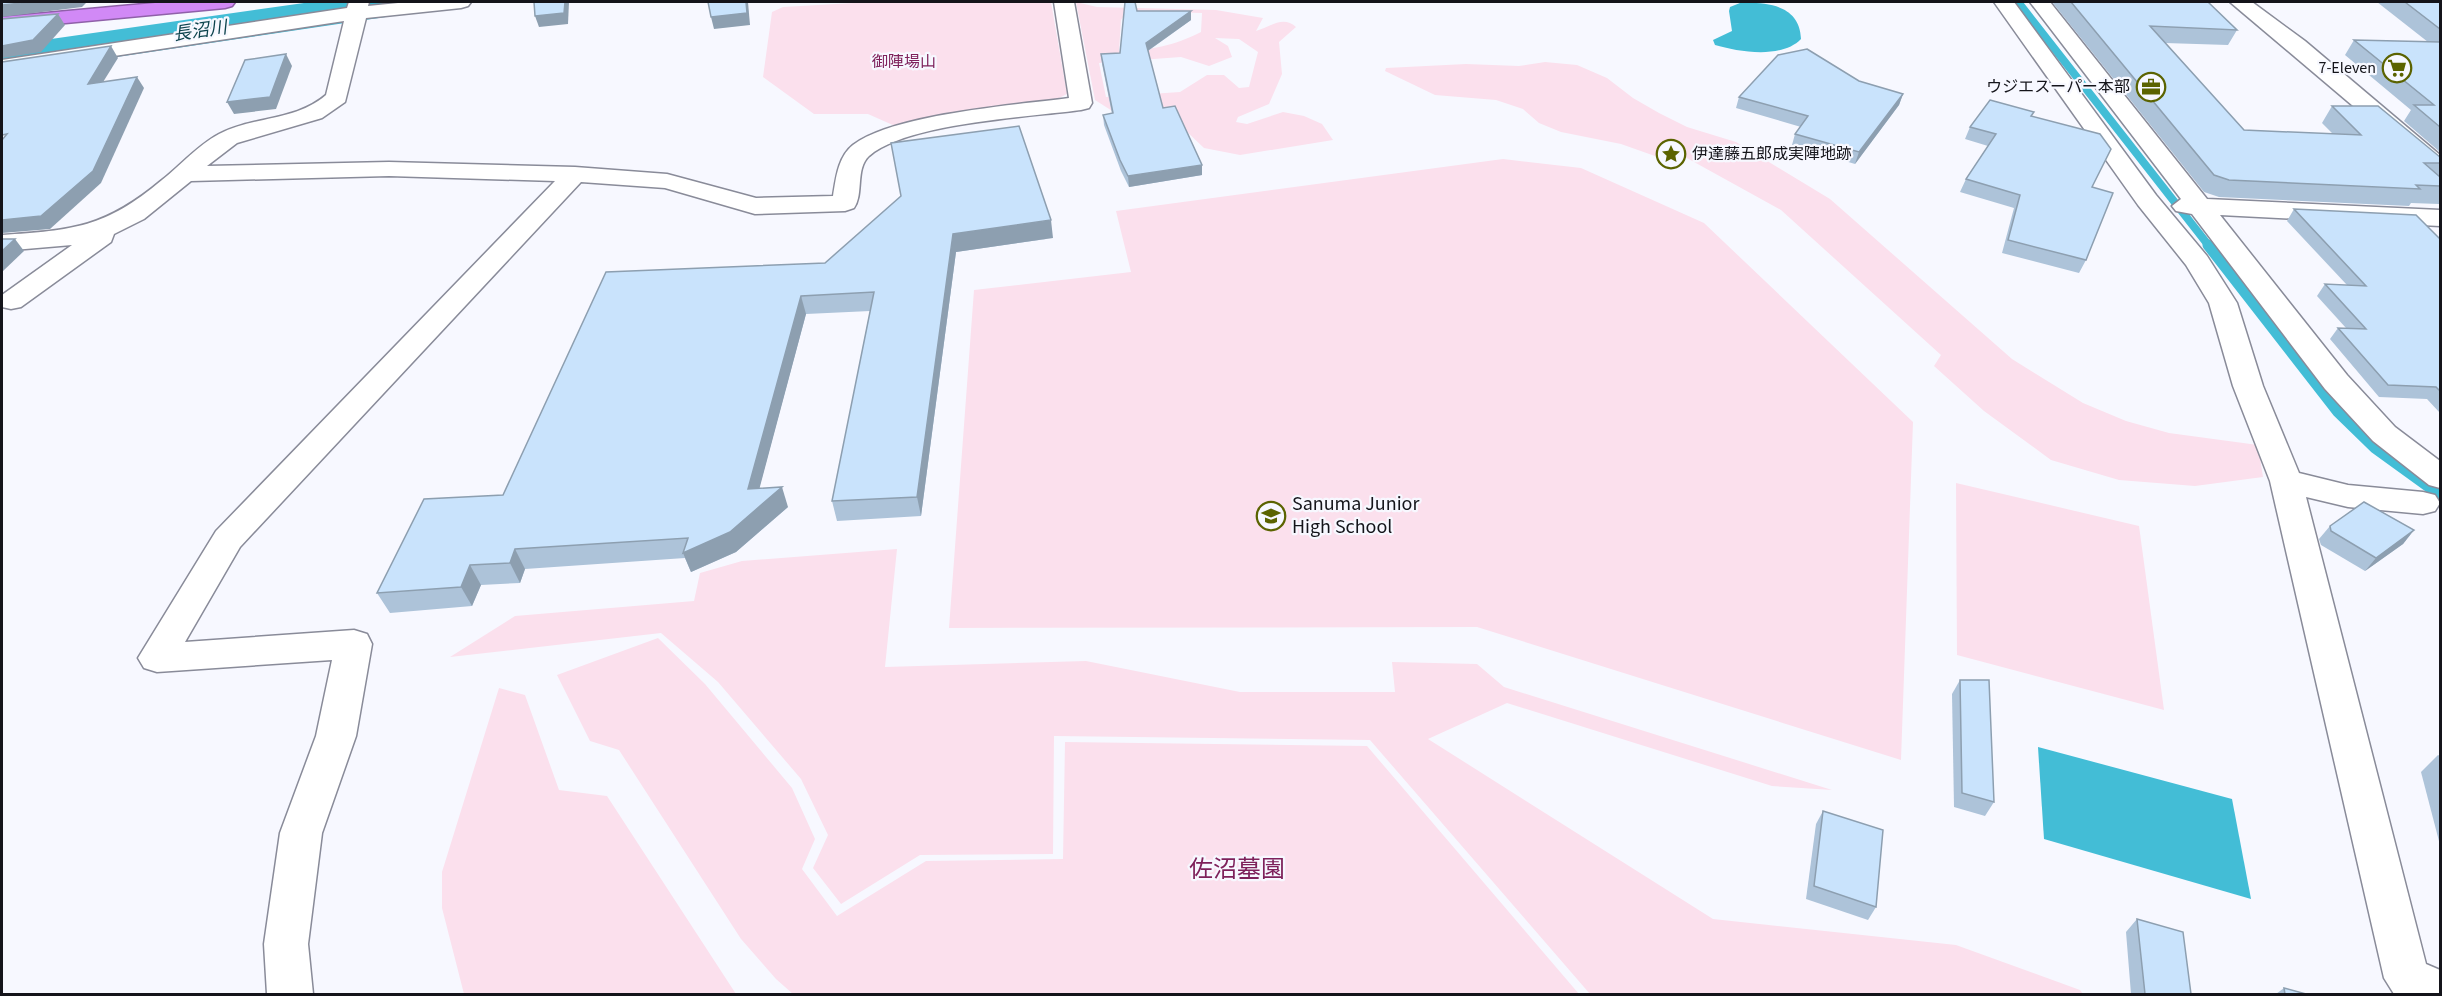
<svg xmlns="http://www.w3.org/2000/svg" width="2442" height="996" viewBox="0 0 2442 996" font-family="'Source Sans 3','Noto Sans JP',sans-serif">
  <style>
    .green { fill: #fbe0ed; fill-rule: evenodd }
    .water { fill: #43bdd6 }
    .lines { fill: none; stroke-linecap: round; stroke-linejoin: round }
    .stream-far1 { stroke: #43bdd6; stroke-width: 8 }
    .stream { stroke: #43bdd6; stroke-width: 11 }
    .river { fill: #43bdd6; fill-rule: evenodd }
    .minor-casing { stroke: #898b99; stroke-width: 3 }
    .highway-casing { stroke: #8f60a9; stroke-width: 3 }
    .minor { fill: #fff; fill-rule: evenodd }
    .highway { fill: #d189f6; fill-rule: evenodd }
    .wall { fill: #adc3d9 }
    .shaded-wall { fill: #8d9fb0 }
    .building { fill: #c9e3fc; stroke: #8d9fb0; stroke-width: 1.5 }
    .labels { text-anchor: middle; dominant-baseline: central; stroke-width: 4.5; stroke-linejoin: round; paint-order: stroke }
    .far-park-label { font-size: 16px; fill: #7e215b; stroke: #f7f8ff }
    .far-poi-label { font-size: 16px; fill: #14141a; stroke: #f7f8ff; text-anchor: end }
    .far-water-label { font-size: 18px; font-style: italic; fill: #0c434d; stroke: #f7f8ff }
    .poi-label { font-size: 20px; fill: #14141a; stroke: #f7f8ff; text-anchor: start }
    .near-park-label { font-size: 24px; fill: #7e215b; stroke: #f7f8ff }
  </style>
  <rect width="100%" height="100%" fill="#f7f8ff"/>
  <g class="green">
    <polygon points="871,2 1051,2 1067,94 1051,102 895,126 868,114 814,114 763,77 772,12 783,7"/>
    <path d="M1076,2l21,5 119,3 47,8 -7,13c14,-4 27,-16 40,-4l-17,15 3,32 -13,30 -31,13 -2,5 11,2 36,-12 21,4 18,8 11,16 -93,15 -36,-7 -20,-19 -56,-8 -33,-21zM1127,11l75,2 -1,19c-27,14 -51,18 -82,19l2,-31zM1215,38l24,1 19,13 -9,35 -10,1 -15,-13h-17l-27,17 -74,5 -7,-34 82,-6 28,9 23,-9 -4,-11z"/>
    <polygon points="1545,62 1577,65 1607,78 1633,98 1659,113 1687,127 1736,142 1830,199 2012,359 2083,403 2126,421 2169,433 2258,445 2263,477 2195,486 2119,480 2051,460 1984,411 1934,366 1941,355 1781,210 1685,157 1669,161 1621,144 1561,132 1539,123 1523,109 1496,100 1435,95 1385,71 1386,68 1466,64 1519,66"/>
    <polygon points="1503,159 1581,168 1704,223 1913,422 1901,760 1477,627 949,628 974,290 1131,272 1116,211"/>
    <polygon points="1956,483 2139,526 2164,710 1957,655"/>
    <polygon points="897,549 885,667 1086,661 1240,692 1395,692 1392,662 1477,664 1504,687 1832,790 1772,786 1507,703 1428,739 1713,919 1956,945 2080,990 2083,994 1590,994 1370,740 1054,736 1053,854 920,855 841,904 813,868 828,835 801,779 718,682 661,633 450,657 515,616 694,601 700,573 742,561"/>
    <polygon points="658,638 705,684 792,788 815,839 802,869 837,916 926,861 1063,859 1065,742 1367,746 1579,994 793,994 776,979 741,939 619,750 590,741 557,675"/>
    <polygon points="499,688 525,695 559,790 607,796 736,994 464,994 442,908 442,872"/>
  </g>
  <g class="water">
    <path d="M1740,3c27,-1 60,2 61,36 -19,20 -62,13 -86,6l-2,-5 19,-9 -3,-20 1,-4z"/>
    <polygon points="2038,747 2232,799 2251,899 2044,839"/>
  </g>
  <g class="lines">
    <polyline class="stream-far1" points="2018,2 2209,246"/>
    <polyline class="stream" points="2208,245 2338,412 2375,448 2440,495"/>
    <polygon class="river" points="311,2 421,2 415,11 399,15 2,74 2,46"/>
    <g class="minor-casing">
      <g id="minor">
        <path d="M349,2h20l-1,4 40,-4h63l-3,4 -7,2 -95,10 -21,84 -23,16 -85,25 -30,23 182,-4 186,5 92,7 89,24 77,-2c3,-18 5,-39 20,-51 41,-31 163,-40 216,-47l-15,-96h20l18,101 -3,5 -8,2c-51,7 -174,13 -212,46 -14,13 -5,38 -15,52l-9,3 -90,3 -90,-26 -84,-6 -341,365 -55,95 169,-12 13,4 5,10 -16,92 -34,97 -14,111 5,50h-46l-3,-50 16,-111 36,-97 16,-76 -175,12 -13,-4 -6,-10 78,-127 339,-350 -166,-5 -198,5 -47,38 -30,15 -3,8 -90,65 -10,2 -9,-2v-12l70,-50 -70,6v-16c71,-5 103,-7 160,-55 19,-15 36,-35 57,-46 35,-18 77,-13 107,-39l18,-74 -342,52v-13l345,-52z"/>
        <polygon points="1994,2 2014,2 2156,195 2207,256 2237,303 2263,386 2299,473 2348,485 2423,492 2435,495 2440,503 2435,511 2423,514 2348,507 2306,497 2426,964 2440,970 2440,994 2394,994 2384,978 2270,481 2233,386 2209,303 2186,265 2138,205"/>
        <polygon points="2030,2 2050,2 2207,199 2440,210 2440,226 2220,215 2347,375 2395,427 2440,461 2440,488 2429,485 2373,441 2325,389 2192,214 2176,211 2172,206 2181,199"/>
        <polygon points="2230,2 2252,2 2305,41 2440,155 2440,174 2431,172"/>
      </g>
    </g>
    <g class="highway-casing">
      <polygon id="highway" points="166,2 235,2 232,6 225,8 2,29 2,17"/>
    </g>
    <use href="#minor" class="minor"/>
    <use href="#highway" class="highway"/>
  </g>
  <g class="wall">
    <polygon points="2052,2 2208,2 2237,30 2228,45 2165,43 2244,130 2333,134 2322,123 2332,106 2440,157 2440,202 2439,204 2411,203 2409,206 2219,197 2204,192"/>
    <polygon points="2377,2 2440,2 2440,152 2404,121 2411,110 2345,55 2354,40 2428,42"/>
    <polygon points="1137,11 1191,11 1191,20 1148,51 1163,108 1202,175 1129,187 1121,171 1104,125 1103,115 1112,114 1102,64 1101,54 1120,53"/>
    <polygon points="1859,81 1903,94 1899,105 1855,164 1792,145 1795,134 1801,127 1736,108 1739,97"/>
    <polygon points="2032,116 2092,187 2086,260 2079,273 2002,253 2014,208 1960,192 1966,179 1988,146 1965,139 1970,127"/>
    <polygon points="2294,209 2440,239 2440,413 2427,399 2379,397 2330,339 2338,328 2346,328 2317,296 2325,284 2347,285 2287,221"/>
    <polygon points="1053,238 956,252 921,516 837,521 832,501 870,311 806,314 759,488 788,507 736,552 691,572 685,558 525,569 520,583 481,585 472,606 390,613 377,593 503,495 825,263"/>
    <polygon points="2330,526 2414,530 2403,544 2365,571 2321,545 2319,539"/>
    <polygon points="1960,680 1994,802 1985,816 1954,807 1952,694"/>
    <polygon points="2438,755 2440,756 2440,845 2421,772"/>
    <polygon points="1823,811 1876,907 1868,920 1806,899 1816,824"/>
    <polygon points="2137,919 2191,994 2194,994 2131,994 2126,932"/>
    <polygon points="2284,988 2306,994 2276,994"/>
  </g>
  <g class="shaded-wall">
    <polygon points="31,2 87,2 82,7 2,17 2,5"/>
    <polygon points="565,2 569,2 568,24 539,27 535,16"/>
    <polygon points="746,2 748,2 750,25 714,29 711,17"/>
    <polygon points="1191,11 1191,20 1146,52 1146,43"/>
    <polygon points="58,14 65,25 41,52 2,58 2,46"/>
    <polygon points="111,46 118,58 95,95 88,84"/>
    <polygon points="286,54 292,66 276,109 234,114 227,102"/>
    <polygon points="137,77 144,88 101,183 50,229 2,233 2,220"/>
    <polygon points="1903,94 1899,105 1855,164 1859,152"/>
    <polygon points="1202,165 1202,175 1129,187 1128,176"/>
    <polygon points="1051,220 1053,238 956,252 921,516 917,497 953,234"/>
    <polygon points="15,239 24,251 2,272 2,251"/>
    <polygon points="801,296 806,314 754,509 748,489"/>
    <polygon points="782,487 788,507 736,552 691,572 683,553"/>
    <polygon points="2414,530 2403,544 2365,571 2376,558"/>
    <polygon points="515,549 525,569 520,583 510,563"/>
    <polygon points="470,565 481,585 472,606 461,587"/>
  </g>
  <g class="building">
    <polygon points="2,2 31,2 2,5"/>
    <polygon points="534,2 565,2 564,13 535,16"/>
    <polygon points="708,2 746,2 747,13 711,17"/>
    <polygon points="1125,2 1135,2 1137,11 1191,11 1146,43 1163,108 1175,106 1202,165 1128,176 1120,160 1103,115 1113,113 1101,54 1120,53"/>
    <polygon points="2071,2 2208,2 2237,30 2150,26 2244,130 2361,135 2332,106 2378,106 2440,157 2440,163 2424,163 2440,177 2440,186 2416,185 2420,189 2229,180 2214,175"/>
    <polygon points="2405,2 2440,2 2440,29"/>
    <polygon points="58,14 33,40 2,46 2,19"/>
    <polygon points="2354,40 2440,42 2440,127 2414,105 2434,105"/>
    <polygon points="111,46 88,84 137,77 93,171 41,216 2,220 2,140 7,134 2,135 2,62"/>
    <polygon points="1807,49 1859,81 1903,94 1859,152 1795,134 1808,116 1739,97 1778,55"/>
    <polygon points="286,54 270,97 227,102 245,60"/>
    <polygon points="1990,100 2034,112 2031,116 2100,134 2111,149 2092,187 2113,193 2086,260 2008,240 2020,195 1966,179 1996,134 1970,127"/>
    <polygon points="1019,126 1051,220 953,234 917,497 832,501 874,292 801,296 748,489 782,487 730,532 683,553 688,538 515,549 510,563 470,565 461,587 377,593 424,499 503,495 606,272 825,263 901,196 891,143"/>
    <polygon points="2294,209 2416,215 2440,239 2440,391 2436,387 2388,385 2338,328 2366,329 2325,284 2366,286"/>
    <polygon points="2,239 15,239 2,251"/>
    <polygon points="2364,502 2414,530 2376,558 2331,531 2330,526"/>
    <polygon points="1960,680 1989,680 1994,802 1962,793"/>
    <polygon points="1823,811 1883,830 1876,907 1814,886"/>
    <polygon points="2137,919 2183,932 2191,994 2194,994 2145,994"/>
    <polygon points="2284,988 2306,994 2285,994"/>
  </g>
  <defs>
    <g id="supermarket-ring" transform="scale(1.5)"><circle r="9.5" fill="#f7f8ff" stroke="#5b6300" stroke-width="1.5"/><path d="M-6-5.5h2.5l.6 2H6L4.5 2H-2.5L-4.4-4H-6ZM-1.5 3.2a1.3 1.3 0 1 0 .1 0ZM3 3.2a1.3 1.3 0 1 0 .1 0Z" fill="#5b6300"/></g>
    <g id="office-ring" transform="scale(1.5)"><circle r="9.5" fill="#f7f8ff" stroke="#5b6300" stroke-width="1.5"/><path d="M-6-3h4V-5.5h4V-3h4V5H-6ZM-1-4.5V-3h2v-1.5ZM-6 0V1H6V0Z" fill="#5b6300"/></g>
    <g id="sight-ring" transform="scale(1.5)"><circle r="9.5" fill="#f7f8ff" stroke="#5b6300" stroke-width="1.5"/><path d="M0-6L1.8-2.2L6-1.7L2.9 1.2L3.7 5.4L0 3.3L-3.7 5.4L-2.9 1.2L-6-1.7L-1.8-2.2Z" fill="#5b6300"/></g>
    <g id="school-ring" transform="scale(1.5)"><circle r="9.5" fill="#f7f8ff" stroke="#5b6300" stroke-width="1.5"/><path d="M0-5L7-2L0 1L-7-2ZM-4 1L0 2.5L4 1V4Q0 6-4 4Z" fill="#5b6300"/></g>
  </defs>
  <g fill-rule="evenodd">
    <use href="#supermarket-ring" x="2397" y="68"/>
    <use href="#office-ring" x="2151" y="87"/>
    <use href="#sight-ring" x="1671" y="154"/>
    <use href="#school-ring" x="1271" y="516"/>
  </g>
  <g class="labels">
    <g class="far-park-label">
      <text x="904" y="62">御陣場山</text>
    </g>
    <g class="far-poi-label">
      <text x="2376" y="68">7-Eleven</text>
      <text x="2130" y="87">ウジエスーパー本部</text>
      <text x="1692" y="154" text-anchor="start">伊達藤五郎成実陣地跡</text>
    </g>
    <g class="far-water-label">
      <text transform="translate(200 31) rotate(-8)">長沼川</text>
    </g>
    <g class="poi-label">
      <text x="1292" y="504">Sanuma Junior<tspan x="1292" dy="23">High School</tspan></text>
    </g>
    <g class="near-park-label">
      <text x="1237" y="869">佐沼墓園</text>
    </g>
  </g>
  <rect width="2442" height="996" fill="none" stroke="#14141a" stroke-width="6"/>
</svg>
